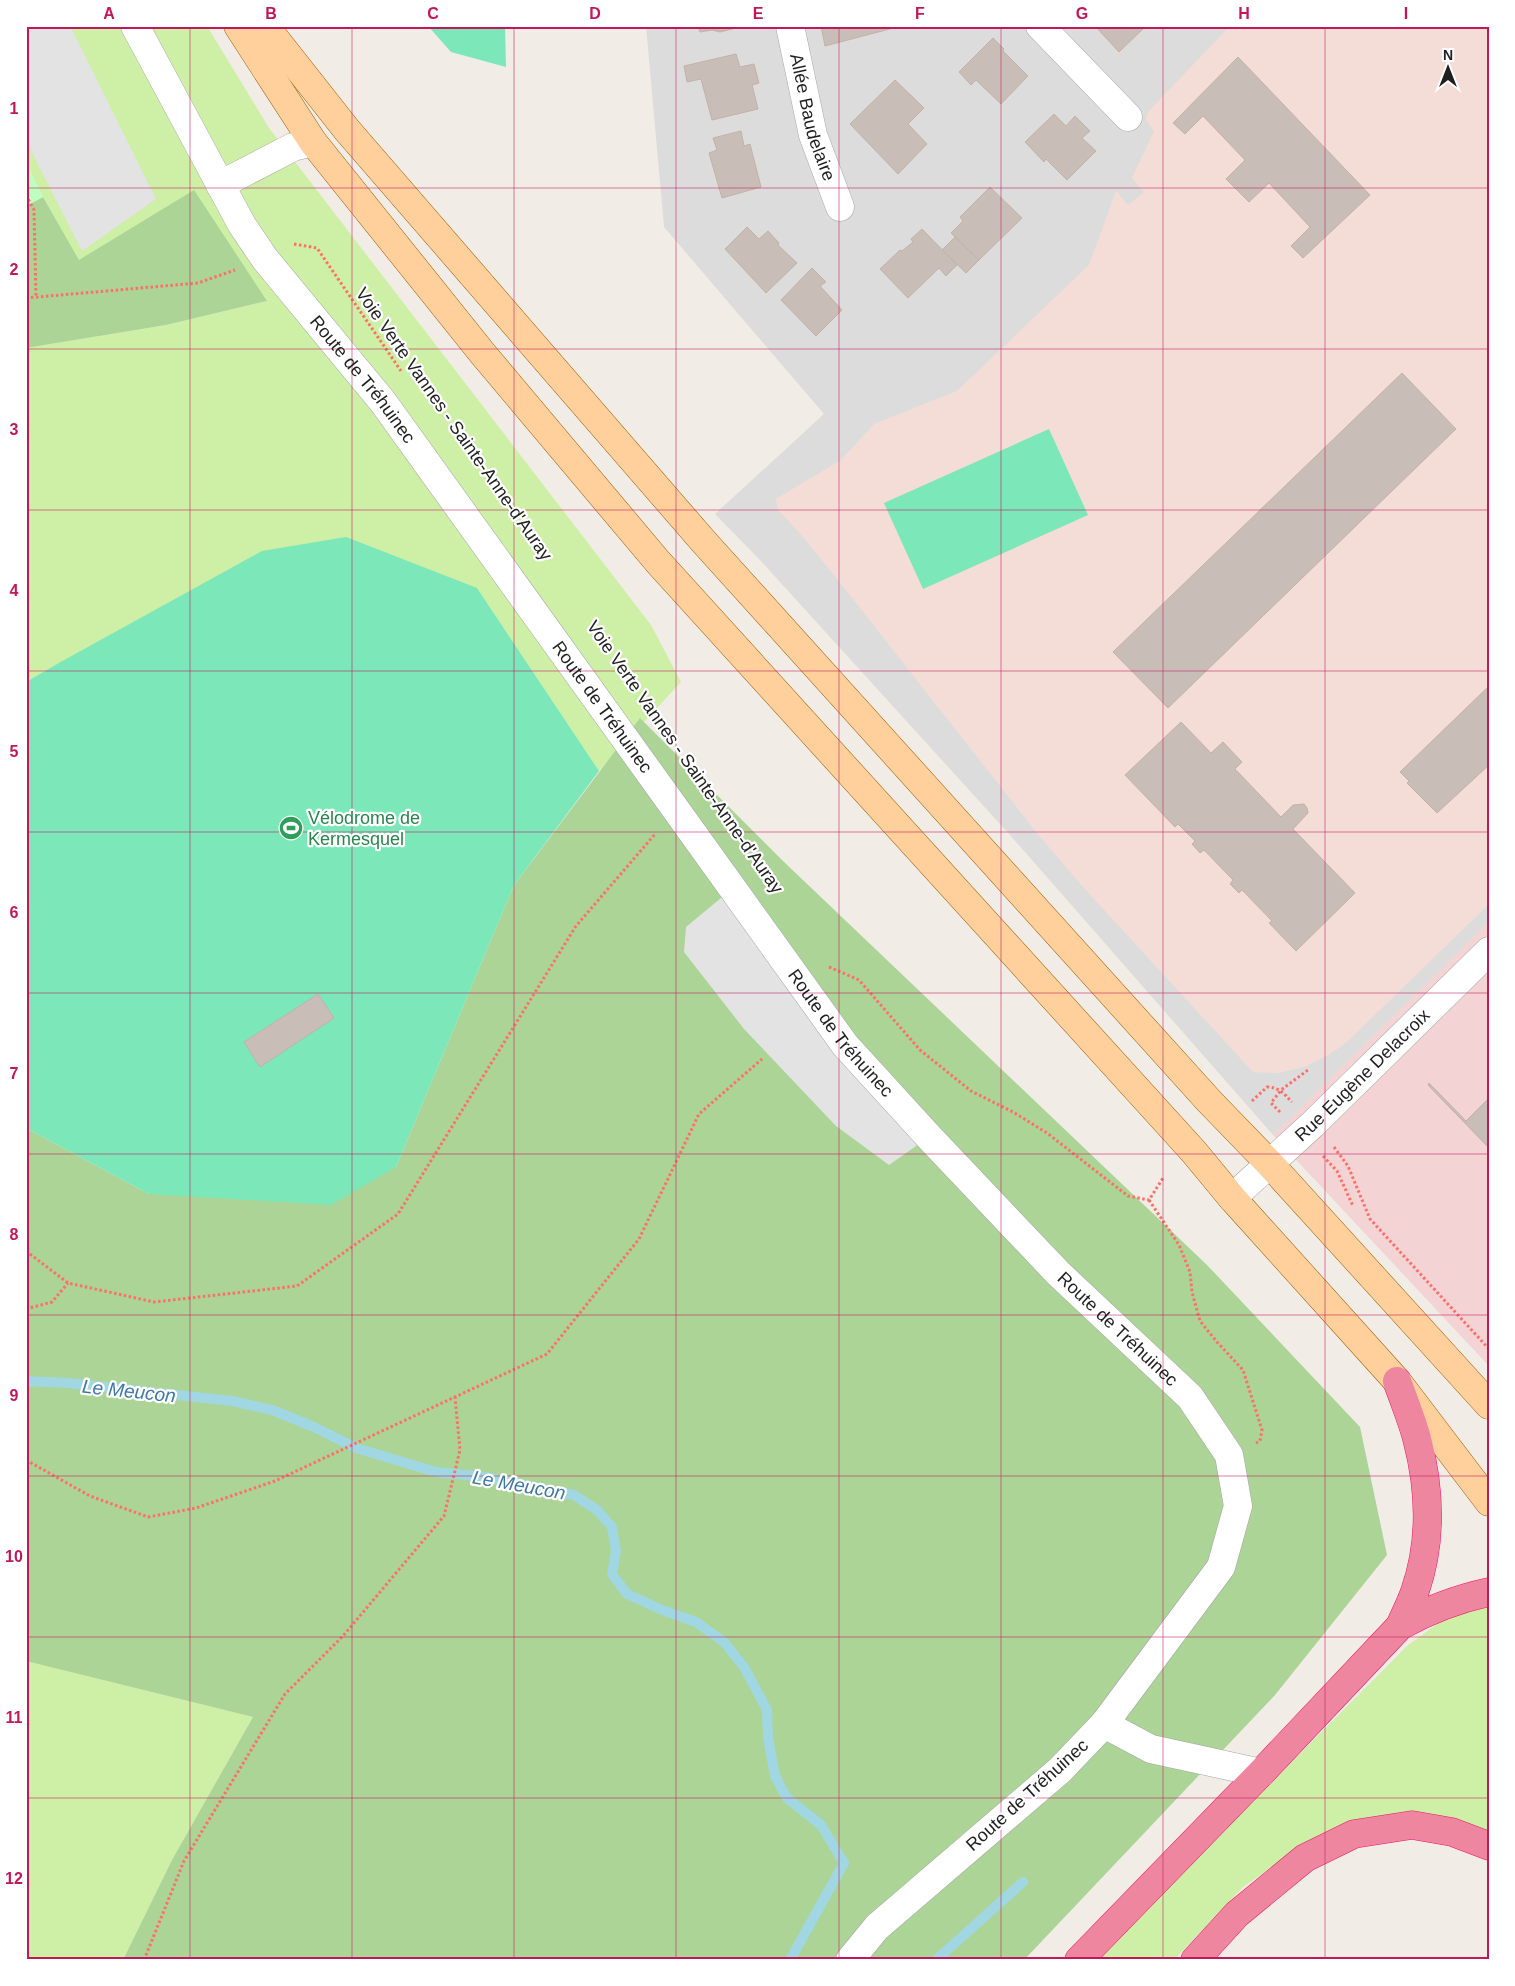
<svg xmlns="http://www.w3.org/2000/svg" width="1515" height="1986" viewBox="0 0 1515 1986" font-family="Arial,sans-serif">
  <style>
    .residential { fill: #dddcdc }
    .commercial { fill: #f3d3d3 }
    .military { fill: #f4ddd7 }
    .grass { fill: #ceefa6 }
    .forest { fill: #abd496 }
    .park { fill: #befec0 }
    .pitch { fill: #7ce7b8 }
    .parking { fill: #e3e3e3 }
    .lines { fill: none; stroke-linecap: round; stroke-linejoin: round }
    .stream { stroke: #a1d7e2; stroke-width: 10 }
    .building { fill: #c9beb7; stroke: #c4b1a6 }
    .minor-casing { stroke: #a6a6a6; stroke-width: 29 }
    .major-casing { stroke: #9b5f00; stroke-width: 29 }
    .highway-casing { stroke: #eb166a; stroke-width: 29 }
    .path { stroke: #ff6f68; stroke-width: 3; stroke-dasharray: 2.5 2.5; stroke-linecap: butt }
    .minor { stroke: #fff; stroke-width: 28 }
    .major { stroke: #ffcf9c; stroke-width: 28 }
    .highway { stroke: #ef869f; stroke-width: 28 }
    .grid { fill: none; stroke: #c2185b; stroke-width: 1; stroke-opacity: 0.55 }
    .labels { text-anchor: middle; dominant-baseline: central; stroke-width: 4.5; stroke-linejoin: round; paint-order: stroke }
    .street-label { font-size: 18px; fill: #1f1f1f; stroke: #fff }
    .leisure-label { font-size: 18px; fill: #27864d; stroke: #fff; text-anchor: start }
    .water-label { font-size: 19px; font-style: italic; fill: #3d78a7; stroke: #fff }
    .neatline { fill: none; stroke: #c2185b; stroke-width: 2 }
    .grid-label { font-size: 16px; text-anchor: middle; font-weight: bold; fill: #c2185b }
  </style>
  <rect width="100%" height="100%" fill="#f1ece5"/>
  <polygon class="residential" points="646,26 1489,26 1489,922 1273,1135 1010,835 759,559 715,514 824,414 664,227"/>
  <polygon class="commercial" points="1489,922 1489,1366 1273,1135"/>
  <polygon class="military" points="1230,26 1489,26 1489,904 1347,1042 1330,1054 1304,1067 1278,1073 1253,1072 1083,887 1037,833 842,585 798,531 778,510 776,499 841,460 874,424 957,391 1089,265 1116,191 1128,205 1144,192 1132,178 1154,131 1146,120 1148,112"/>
  <g class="grass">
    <polygon points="26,26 207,26 269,128 651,625 681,682 599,771 477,588 57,664 26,682 26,348 166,325 267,301 79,260 43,197 26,163"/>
    <polygon points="1489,1602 1489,1835 1408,1813 1321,1834 1243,1887 1174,1960 1095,1960 1407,1646 1458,1609"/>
    <polygon points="26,1661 253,1717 172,1860 123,1960 26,1960"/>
  </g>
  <g class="forest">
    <polygon points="194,190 267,301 166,325 26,348 26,206 43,197 79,260"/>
    <polygon points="640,718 783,861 1207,1265 1360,1427 1387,1555 1275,1695 1024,1960 123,1960 172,1860 253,1717 26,1661 26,1128 149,1194 396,1167 514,885"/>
  </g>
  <polygon class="park" points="26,163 43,197 26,206"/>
  <g class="pitch">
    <polygon points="428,26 505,26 506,67 451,52"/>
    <polygon points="1049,429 1088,515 923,589 884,503"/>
    <polygon points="346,537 477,588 599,771 514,885 396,1167 331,1205 149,1194 26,1128 26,682 57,664 262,551"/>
  </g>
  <g class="parking">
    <polygon points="26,26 70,26 156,199 82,251 26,141"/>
    <polygon points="733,888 929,1137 889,1165 836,1126 744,1029 684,952 686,927"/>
  </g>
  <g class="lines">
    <g class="stream">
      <polyline points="26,1381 68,1383 232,1401 272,1410 314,1427 356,1448 436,1472 485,1477 574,1495 597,1510 612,1527 616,1551 612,1574 627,1594 662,1610 696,1622 724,1642 744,1667 767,1710 768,1738 775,1776 787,1798 821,1825 844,1863 790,1960"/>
      <polyline points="936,1960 1023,1882"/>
    </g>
  </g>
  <g class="building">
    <polygon points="698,26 739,26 740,27 720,32 712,30 700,32"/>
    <polygon points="821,26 897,26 897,27 825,46"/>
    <polygon points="1095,26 1146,26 1119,52"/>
    <polygon points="993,38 1004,49 1003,51 1028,76 1001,104 976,80 971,85 959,72"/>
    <polygon points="736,54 740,67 754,64 759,83 752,85 758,109 712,120 701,79 687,82 684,66"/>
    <polygon points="1238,57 1370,195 1303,258 1291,246 1310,227 1269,183 1249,202 1226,179 1245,160 1203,116 1185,134 1173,123"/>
    <polygon points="895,80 924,108 908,124 927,144 898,174 850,124"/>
    <polygon points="1054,114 1066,126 1075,116 1090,131 1082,138 1096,151 1067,180 1046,159 1044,162 1025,142"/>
    <polygon points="741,131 744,146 750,144 761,187 722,198 709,153 717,150 713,138"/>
    <polygon points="990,187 1022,218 979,260 951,233 963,221 960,217"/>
    <polygon points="747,227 759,239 768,231 779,243 778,245 797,263 766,293 725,249"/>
    <polygon points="922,229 957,265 946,276 939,268 908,298 880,269 900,250 902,251 913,242 911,239"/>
    <polygon points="955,237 979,260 966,273 942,250"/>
    <polygon points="812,268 826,282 820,286 842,310 816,336 781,300"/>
    <polygon points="1402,373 1456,429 1168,708 1113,652"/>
    <polygon points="1489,686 1489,765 1437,813 1407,783 1409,781 1400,772"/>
    <polygon points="1181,722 1211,753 1223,742 1242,762 1235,769 1281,817 1293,805 1304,804 1307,808 1308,813 1293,829 1355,893 1296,951 1269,923 1272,921 1242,890 1239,893 1230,884 1233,880 1204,850 1200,853 1192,844 1195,841 1178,824 1175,827 1125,775"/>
    <polygon points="318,994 334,1018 260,1067 244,1042"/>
    <polygon points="1429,1083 1466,1121 1489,1098 1489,1148 1428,1085"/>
  </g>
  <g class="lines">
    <g class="minor-casing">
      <g id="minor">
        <path id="s1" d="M135,26l107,199 23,34 118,143 462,643 84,92 129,136 132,124 39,58 9,51 -17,61 -117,157 -44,46 -183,157 -27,33"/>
        <path id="s2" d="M790,26l23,109 27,72"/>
        <polyline points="1040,26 1128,117"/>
        <polyline points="220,185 293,147 313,142"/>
        <path id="s3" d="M1232,1198l81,-74 176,-173"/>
        <polyline points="1104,1724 1151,1749 1261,1773"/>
      </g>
    </g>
    <g class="major-casing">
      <g id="major">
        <polyline points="238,26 313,142 483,354 658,562 1194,1152 1232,1198 1397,1381 1489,1502"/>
        <polyline points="265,26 347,130 704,542 1209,1101 1269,1163 1489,1405"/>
      </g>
    </g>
    <g class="highway-casing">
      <g id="highway">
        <path d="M1397,1381c7,20 15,39 20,58 13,50 15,103 -2,152 -4,12 -10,23 -15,35"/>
        <path d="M1079,1960l182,-187 139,-147c28,-16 57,-27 89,-34"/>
        <polyline points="1195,1960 1237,1914 1305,1858 1354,1834 1412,1825 1452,1832 1489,1846"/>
      </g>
    </g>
    <g class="path">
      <polyline points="26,195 34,210 36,297"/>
      <polyline points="294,244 317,248 401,371"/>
      <polyline points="26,298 198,283 235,270"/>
      <polyline points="829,967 859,980 920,1050 971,1091 1013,1112 1047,1133 1128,1196 1149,1200 1163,1178"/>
      <path d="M1252,1101l15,-14c12,0 17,7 25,15"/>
      <polyline points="1280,1112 1271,1103 1281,1090 1308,1070"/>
      <polyline points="1334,1147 1348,1166 1370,1219 1489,1349"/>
      <polyline points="1323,1156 1337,1171 1353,1206"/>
      <polyline points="1149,1200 1179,1245 1190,1272 1192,1292 1200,1321 1217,1342 1243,1370 1262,1430 1260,1441 1256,1443"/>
      <polyline points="26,1251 68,1283 154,1302 297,1286 398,1214 576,926 656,833"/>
      <polyline points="26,1309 52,1302 68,1283"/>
      <polyline points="26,1460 90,1496 148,1517 196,1508 275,1481 547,1354 639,1239 699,1114 762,1059"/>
      <polyline points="144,1960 184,1861 285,1694 343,1636 444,1516 460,1450 455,1397"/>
    </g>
    <use href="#minor" class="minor"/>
    <use href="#major" class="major"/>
    <use href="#highway" class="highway"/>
  </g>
  <path class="grid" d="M190,26v1934M352,26v1934M514,26v1934M676,26v1934M839,26v1934M1001,26v1934M1163,26v1934M1325,26v1934M26,188h1463M26,349h1463M26,510h1463M26,671h1463M26,832h1463M26,993h1463M26,1154h1463M26,1315h1463M26,1476h1463M26,1637h1463M26,1798h1463"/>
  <defs>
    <g id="stadium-disc" transform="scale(1.25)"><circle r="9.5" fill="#2e9e5b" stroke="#fff"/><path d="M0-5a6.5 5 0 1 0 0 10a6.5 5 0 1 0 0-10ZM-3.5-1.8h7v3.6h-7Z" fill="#fff"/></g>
  </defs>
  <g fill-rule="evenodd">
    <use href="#stadium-disc" x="291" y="828"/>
  </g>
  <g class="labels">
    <g class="street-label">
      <text stroke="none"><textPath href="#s2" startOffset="94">Allée Baudelaire</textPath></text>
      <text stroke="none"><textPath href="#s1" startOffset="422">Route de Tréhuinec</textPath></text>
      <text transform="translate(454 424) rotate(55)">Voie Verte Vannes - Sainte-Anne-d'Auray</text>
      <text stroke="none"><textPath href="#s1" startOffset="828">Route de Tréhuinec</textPath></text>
      <text transform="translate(685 757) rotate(55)">Voie Verte Vannes - Sainte-Anne-d'Auray</text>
      <text stroke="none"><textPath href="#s1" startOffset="1232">Route de Tréhuinec</textPath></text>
      <text stroke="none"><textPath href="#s3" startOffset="179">Rue Eugène Delacroix</textPath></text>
      <text stroke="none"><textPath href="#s1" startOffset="1638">Route de Tréhuinec</textPath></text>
      <text transform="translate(1027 1795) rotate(-42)">Route de Tréhuinec</text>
    </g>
    <g class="leisure-label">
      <text x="308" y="818">Vélodrome de<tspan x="308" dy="21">Kermesquel</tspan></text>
    </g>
    <g class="water-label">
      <text transform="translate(129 1391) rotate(6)">Le Meucon</text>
      <text transform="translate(519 1485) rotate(10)">Le Meucon</text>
    </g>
  </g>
  <rect width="1515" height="1986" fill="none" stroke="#ffffff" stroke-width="55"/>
  <g transform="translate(1448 68)" stroke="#ffffff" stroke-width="4" paint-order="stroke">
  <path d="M0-4L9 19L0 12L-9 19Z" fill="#1f1f1f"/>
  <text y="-8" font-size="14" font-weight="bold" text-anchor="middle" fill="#1f1f1f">N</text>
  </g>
  <rect x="28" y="28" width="1460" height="1930" class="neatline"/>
  <g class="grid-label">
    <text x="109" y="19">A</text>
    <text x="271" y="19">B</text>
    <text x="433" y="19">C</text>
    <text x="595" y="19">D</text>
    <text x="758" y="19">E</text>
    <text x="920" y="19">F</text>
    <text x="1082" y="19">G</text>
    <text x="1244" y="19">H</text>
    <text x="1406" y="19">I</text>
    <text x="14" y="114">1</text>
    <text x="14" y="275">2</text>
    <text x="14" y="435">3</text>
    <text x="14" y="596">4</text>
    <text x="14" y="757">5</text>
    <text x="14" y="918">6</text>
    <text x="14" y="1079">7</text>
    <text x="14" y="1240">8</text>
    <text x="14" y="1401">9</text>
    <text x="14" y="1562">10</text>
    <text x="14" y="1723">11</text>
    <text x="14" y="1884">12</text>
  </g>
</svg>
